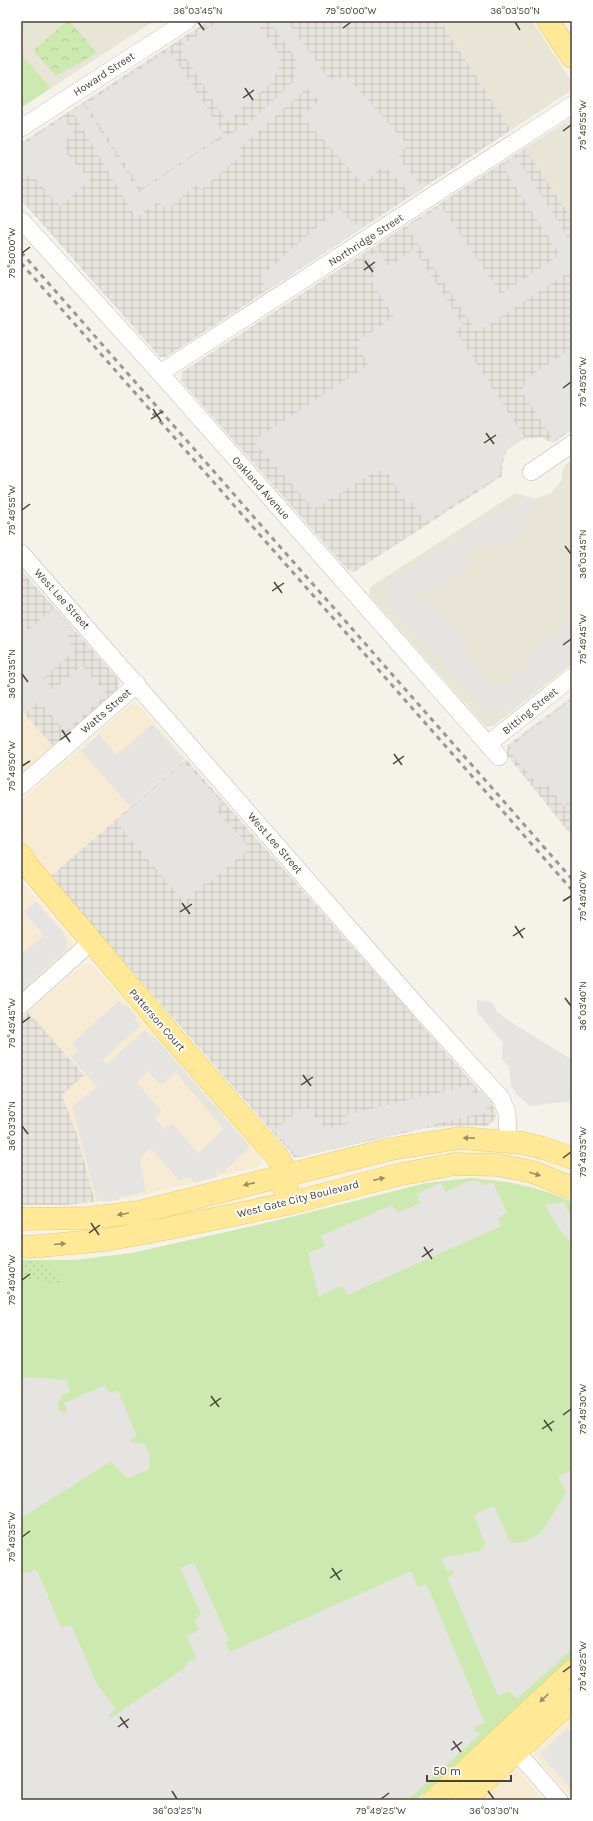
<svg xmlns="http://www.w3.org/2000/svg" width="593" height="1821" viewBox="0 0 593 1821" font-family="Karla,sans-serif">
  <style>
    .residential { fill: #e9e5d6 }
    .commercial { fill: #f7ebd3 }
    .industrial { fill: url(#industrial-grid) }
    .grass { fill: #cceab0 }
    .forest { fill: url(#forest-crowns) }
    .garden { fill: url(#garden-dots) }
    .parking { fill: #e6e4e0; fill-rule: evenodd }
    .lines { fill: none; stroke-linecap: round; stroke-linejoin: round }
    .minor-casing { stroke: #c1bbab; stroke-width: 18 }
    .major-casing { stroke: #e8cb63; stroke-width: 23 }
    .minor { stroke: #fff; stroke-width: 17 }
    .major { stroke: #ffe997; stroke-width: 22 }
    .rail { stroke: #989898; stroke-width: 3; stroke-dasharray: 5 5; stroke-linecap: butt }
    .oneway { fill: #9b8e62 }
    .ticks { fill: none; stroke: #494337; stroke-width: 1.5 }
    .labels { text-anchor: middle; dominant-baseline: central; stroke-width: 3.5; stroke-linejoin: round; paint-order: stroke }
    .street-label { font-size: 11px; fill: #494337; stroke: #fff }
    .neatline { fill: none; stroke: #494337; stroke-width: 1.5 }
    .ticks-label { font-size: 10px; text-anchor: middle; fill: #494337 }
  </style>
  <defs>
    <pattern id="industrial-grid" width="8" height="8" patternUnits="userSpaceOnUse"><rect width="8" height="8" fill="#e7e3dd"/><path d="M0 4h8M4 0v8" fill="none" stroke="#c8c4be"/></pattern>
    <pattern id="forest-crowns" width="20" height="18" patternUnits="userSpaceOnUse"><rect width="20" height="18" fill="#cceab0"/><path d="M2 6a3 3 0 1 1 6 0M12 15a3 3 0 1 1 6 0" fill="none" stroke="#b1ca98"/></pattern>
    <pattern id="garden-dots" width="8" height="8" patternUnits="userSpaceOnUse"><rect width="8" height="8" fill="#cceab0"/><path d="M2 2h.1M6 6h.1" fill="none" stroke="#b1ca98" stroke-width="1.8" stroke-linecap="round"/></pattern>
  </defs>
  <rect width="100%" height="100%" fill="#f5f2e9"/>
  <g class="residential">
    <polygon points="21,21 154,21 51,88 21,54"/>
    <polygon points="440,21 532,21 572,82 572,90 511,130"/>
    <polygon points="572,118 572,219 525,148"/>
    <polygon points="572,460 572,664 493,726 486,727 369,595 370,587 516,493 535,499 551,493 561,481 564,466"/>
  </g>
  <g class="commercial">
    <polygon points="132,703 137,703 186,759 50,877 21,843 21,801"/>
    <polygon points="21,710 53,746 21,775"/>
    <polygon points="21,881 70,938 73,944 71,949 21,993"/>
    <polygon points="88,963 93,965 260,1155 262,1162 260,1166 130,1198 95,1202 77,1135 62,1095 84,1074 28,1012 83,964"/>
    <polygon points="572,1717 572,1798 534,1755 535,1752"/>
    <polygon points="514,1770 518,1771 544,1800 478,1800 510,1772"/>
  </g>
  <g class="industrial">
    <polygon points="208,21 440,21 511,130 166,357 160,357 21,200 21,143"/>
    <polygon points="525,148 572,219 572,430 553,443 540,437 524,439 507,449 503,463 502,476 354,572 348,570 181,381 182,372"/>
    <polygon points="21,570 118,679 119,684 118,689 53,746 21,710"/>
    <polygon points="572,697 572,836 507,755 508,745"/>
    <polygon points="186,759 494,1107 496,1114 495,1119 491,1123 487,1126 452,1126 425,1128 295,1158 50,877"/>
    <polygon points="28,1012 84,1075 62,1095 77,1135 95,1202 64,1205 21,1205 21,1019"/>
  </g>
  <g class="grass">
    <polygon points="21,54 51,88 21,108"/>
    <path d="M471,1178c38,3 66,8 101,24v456l-155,142h-396v-540h53l57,-7 148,-33 147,-37z"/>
  </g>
  <polygon class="forest" points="67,21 69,21 97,53 56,76 33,51"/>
  <path class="garden" d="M21,1260c24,1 30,3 44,24l-44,-4z"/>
  <g class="parking">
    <polygon points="220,21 287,21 328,78 338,80 345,75 408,145 399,154 401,162 424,188 412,196 384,165 363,184 302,116 319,101 307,88 240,148 243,153 202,189 195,185 168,209 158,202 136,218 72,111 83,104 139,192 202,150 248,124 293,82 297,68 295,57 271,23 267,22 263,22 260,28 274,46 280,58 278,70 272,82 227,122 179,47"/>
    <polygon points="169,50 224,134 141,189 86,104"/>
    <polygon points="64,117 74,133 66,141 65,147 67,154 90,180 60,206 34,178 28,176 21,178 21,146"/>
    <polygon points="516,157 558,221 572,247 572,270 477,332 407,227 441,206 501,294 560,255 508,175 504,165"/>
    <polygon points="339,208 354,225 360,223 364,226 268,289 260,277"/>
    <polygon points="414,249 463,325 456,329 456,332 525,438 505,451 501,463 500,475 425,522 411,501 407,504 388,474 378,470 314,509 253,441 369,365 355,343 394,317 370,279 378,272 368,258 379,251 388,265 390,266"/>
    <polygon points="572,348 572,428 554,440 522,392 526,379"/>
    <polygon points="525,496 535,500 531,512 523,521 527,528 492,550 489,545 485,544 466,556 465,559 469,566 427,594 422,588 418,588 414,592 414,596 418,602 426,597 469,646 464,652 464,654 491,685 496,687 505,685 529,665 530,663 526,657 572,621 572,660 504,712 500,707 496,706 488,713 385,597 392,592 388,583 509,503 515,508 519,506"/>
    <polygon points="54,608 72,629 68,635 70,645 75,651 43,678 53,690 82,665 107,694 65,731 39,701 26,713 21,707 21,622 29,630"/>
    <polygon points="572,699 572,799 564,806 545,782 540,787 510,752 511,746"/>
    <polygon points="152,724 184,759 130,806 81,751 99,735 117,755"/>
    <polygon points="184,762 222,803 215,809 250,848 210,882 202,885 184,902 116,822"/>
    <polygon points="36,902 64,934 67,942 66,950 30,982 30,986 21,994 21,954 42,937 42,933 24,912"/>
    <polygon points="477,1000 492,1002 497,1012 514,1024 572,1060 572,1101 530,1106 517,1095 511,1086 509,1067 502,1059 503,1043 477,1012"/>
    <path d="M119,1001l5,5 3,-1 9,11 -1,4 5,6 -38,34 5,4 38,-34 6,7 3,-1 96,111 -29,27 -5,-5 1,8 -23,6 -3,-5 -4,-1 -7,4 -30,-33 -6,6 -4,8 6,30 -27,5v3l-16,2 -1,-2 -5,1 -25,-94 25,-20 -26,-30 7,-7 -6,-7zM148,1071l13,14 14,-13 49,57 -26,24 -26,-30 -8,6 -10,-11 8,-6 -26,-30z"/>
    <polygon points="470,1085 473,1094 477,1093 480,1089 494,1104 486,1105 487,1112 298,1157 274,1131 302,1108 308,1109 326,1129 347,1124 348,1123 346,1115"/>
    <polygon points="469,1181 479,1181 485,1185 493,1182 507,1212 498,1218 501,1226 347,1295 344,1288 342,1286 321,1295 319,1298 308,1253 324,1247 325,1245 321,1236 392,1205 398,1213 420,1203 417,1194 440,1183 446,1192"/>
    <polygon points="564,1202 572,1219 572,1244 559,1229 545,1205"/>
    <polygon points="26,1377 67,1380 70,1392 62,1395 58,1403 58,1410 64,1413 67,1410 64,1403 105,1385 109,1393 118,1391 137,1436 131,1439 130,1442 145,1444 150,1455 149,1469 128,1478 121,1473 115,1465 110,1462 21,1518 21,1378"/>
    <polygon points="572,1470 572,1649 517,1699 510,1691 498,1696 447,1577 454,1574 454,1570 447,1571 441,1558 479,1551 483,1548 485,1543 474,1515 494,1506 509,1540 512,1543 524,1542 540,1534 566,1494 558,1476"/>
    <polygon points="194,1562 229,1641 225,1643 230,1652 411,1571 418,1587 427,1585 485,1723 474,1727 474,1730 480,1734 408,1800 21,1800 21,1574 37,1570 61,1627 63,1628 71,1625 97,1684 116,1709 109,1715 111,1718 186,1667 188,1662 196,1658 187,1636 199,1630 195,1622 201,1614 180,1568"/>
    <polygon points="567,1728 572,1734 572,1790 540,1754"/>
  </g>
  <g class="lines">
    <g class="minor-casing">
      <g id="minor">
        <polyline points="21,128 187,21"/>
        <polyline points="21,220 160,373 499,757"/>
        <polyline points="160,373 572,105"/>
        <polyline points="531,472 572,444"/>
        <polyline points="21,553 419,1008 501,1098 507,1113 508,1141"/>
        <polyline points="488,744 572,677"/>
        <polyline points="21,786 137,684"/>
        <polyline points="21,1005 91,942"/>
        <polyline points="509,1743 559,1800"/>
      </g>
    </g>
    <g class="major-casing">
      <g id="major">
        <polyline points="548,21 572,57"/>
        <polyline points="21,855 27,865 168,1032 279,1159 287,1175 287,1185 284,1188"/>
        <polyline points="21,1219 88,1218 139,1212 391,1149 460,1138 522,1143 543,1148 572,1158"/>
        <polyline points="21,1246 29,1247 105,1240 150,1232 291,1203 397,1175 455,1164 498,1165 533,1172 572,1188"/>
        <polyline points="434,1800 572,1671"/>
        <polyline points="464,1800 572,1700"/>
      </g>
    </g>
    <use href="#minor" class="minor"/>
    <use href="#major" class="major"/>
    <g class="rail">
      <polyline points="21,252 572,879"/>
      <polyline points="21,263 572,890"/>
    </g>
  </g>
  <defs><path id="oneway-solid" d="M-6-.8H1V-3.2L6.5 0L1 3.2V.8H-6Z"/></defs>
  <g class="oneway">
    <use href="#oneway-solid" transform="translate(469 1138) rotate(-179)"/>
    <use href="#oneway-solid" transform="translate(535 1174) rotate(18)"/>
    <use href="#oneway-solid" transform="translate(379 1179) rotate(-13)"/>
    <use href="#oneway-solid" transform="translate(249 1184) rotate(167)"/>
    <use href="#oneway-solid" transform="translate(123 1214) rotate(170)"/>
    <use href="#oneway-solid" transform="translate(60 1244) rotate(-5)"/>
    <use href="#oneway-solid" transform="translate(544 1698) rotate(137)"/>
  </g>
  <path class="ticks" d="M198,22l6,8M515,22l5,8M343,28l8,-6M245,88l8,12M243,98l11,-8M563,131l8,-6M22,253l8,-6M365,261l8,11M364,270l11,-8M563,388l8,-6M153,409l8,12M151,419l12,-8M486,433l8,11M484,443l12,-8M22,510l8,-6M565,546l6,8M274,582l8,11M272,591l12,-8M563,645l8,-6M22,674l6,8M62,730l8,12M60,740l11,-8M394,754l8,11M393,764l11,-8M22,766l8,-5M563,901l8,-5M182,903l8,11M180,912l12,-8M515,926l8,12M513,936l12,-8M565,998l6,8M22,1023l8,-6M303,1075l8,11M301,1085l12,-8M22,1126l6,8M563,1158l8,-6M91,1223l8,12M89,1233l11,-8M424,1247l8,12M422,1257l11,-8M22,1280l8,-6M211,1396l8,11M210,1406l11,-8M563,1415l8,-6M544,1420l8,11M542,1429l12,-8M22,1537l8,-6M332,1568l8,12M330,1578l12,-8M563,1672l8,-6M120,1717l8,11M118,1727l11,-8M453,1741l8,11M451,1750l11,-8M172,1791l5,8M488,1791l6,8M381,1799l8,-6"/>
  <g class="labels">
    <g class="street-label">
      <text transform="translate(104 74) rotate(-33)">Howard Street</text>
      <text transform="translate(366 240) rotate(-33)">Northridge Street</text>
      <text transform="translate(261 488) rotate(48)">Oakland Avenue</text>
      <text transform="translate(62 599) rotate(48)">West Lee Street</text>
      <text transform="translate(106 711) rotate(-41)">Watts Street</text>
      <text transform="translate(530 711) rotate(-39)">Bitting Street</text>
      <text transform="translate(275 843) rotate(49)">West Lee Street</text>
      <text transform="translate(157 1020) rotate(49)">Patterson Court</text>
      <text transform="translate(298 1199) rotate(-14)">West Gate City Boulevard</text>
    </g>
  </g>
  <rect width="593" height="1821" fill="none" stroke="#ffffff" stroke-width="44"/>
  <path d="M427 1775v6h84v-6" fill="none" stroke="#494337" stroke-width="2"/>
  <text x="433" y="1775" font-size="12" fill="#494337" stroke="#ffffff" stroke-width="3" paint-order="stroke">50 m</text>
  <rect x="22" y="22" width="549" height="1777" class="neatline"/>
  <g class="ticks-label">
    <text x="198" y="14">36°03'45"N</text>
    <text x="351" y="14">79°50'00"W</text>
    <text x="515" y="14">36°03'50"N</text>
    <text transform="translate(582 125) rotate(-90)" y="4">79°49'55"W</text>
    <text transform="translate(11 253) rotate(-90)" y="4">79°50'00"W</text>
    <text transform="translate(582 382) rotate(-90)" y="4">79°49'50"W</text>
    <text transform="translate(11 510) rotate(-90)" y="4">79°49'55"W</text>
    <text transform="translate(582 554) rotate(-90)" y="4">36°03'45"N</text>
    <text transform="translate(582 639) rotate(-90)" y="4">79°49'45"W</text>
    <text transform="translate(11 674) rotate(-90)" y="4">36°03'35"N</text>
    <text transform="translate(11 766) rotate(-90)" y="4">79°49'50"W</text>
    <text transform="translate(582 896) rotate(-90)" y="4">79°49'40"W</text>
    <text transform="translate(582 1006) rotate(-90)" y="4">36°03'40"N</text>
    <text transform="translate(11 1023) rotate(-90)" y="4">79°49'45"W</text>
    <text transform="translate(11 1126) rotate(-90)" y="4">36°03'30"N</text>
    <text transform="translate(582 1152) rotate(-90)" y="4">79°49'35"W</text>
    <text transform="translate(11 1280) rotate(-90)" y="4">79°49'40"W</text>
    <text transform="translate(582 1409) rotate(-90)" y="4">79°49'30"W</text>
    <text transform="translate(11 1537) rotate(-90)" y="4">79°49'35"W</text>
    <text transform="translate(582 1666) rotate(-90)" y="4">79°49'25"W</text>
    <text x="177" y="1814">36°03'25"N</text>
    <text x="381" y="1814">79°49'25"W</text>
    <text x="494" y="1814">36°03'30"N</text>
  </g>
</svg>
